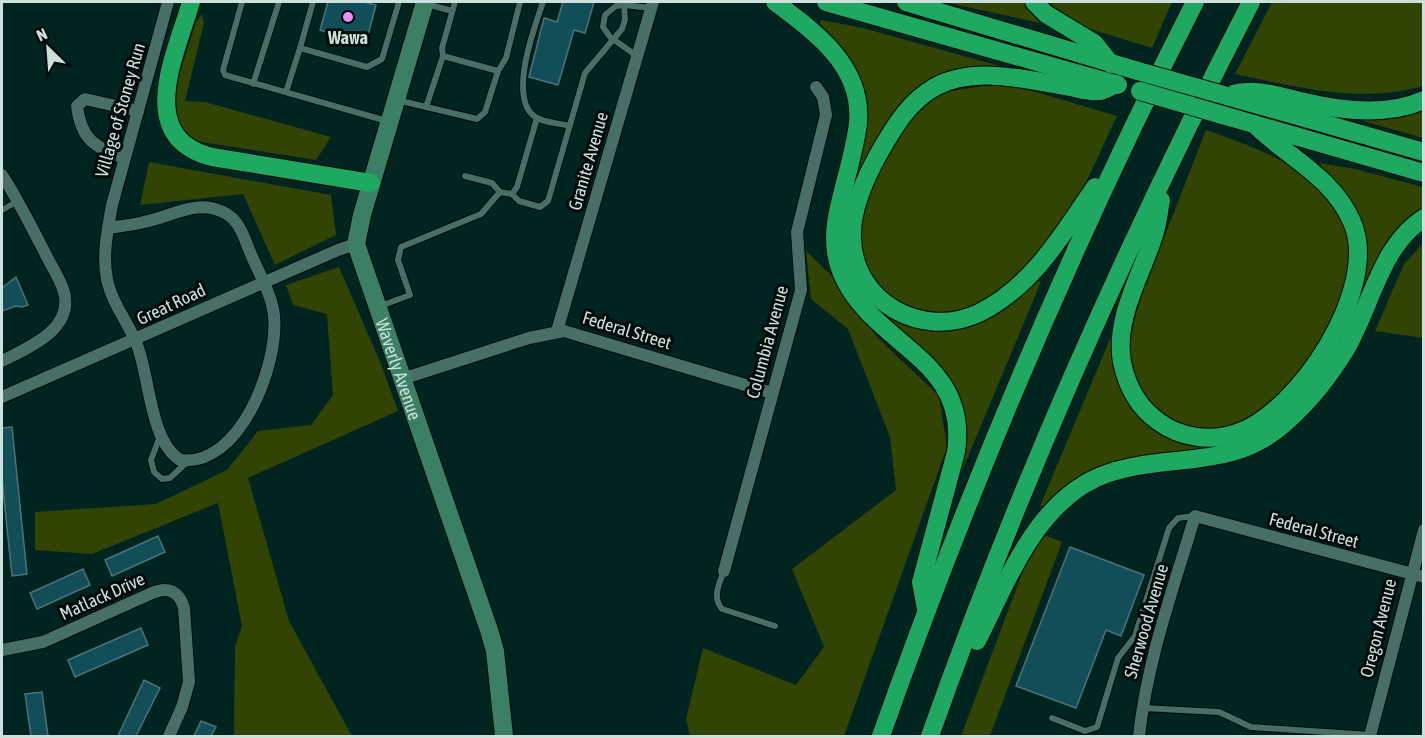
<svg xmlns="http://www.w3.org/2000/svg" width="1425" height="738" viewBox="0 0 1425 738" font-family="'Asap Condensed',sans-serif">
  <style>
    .green { fill: #314403 }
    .building { fill: #124e57; stroke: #4c737a; stroke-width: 1.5 }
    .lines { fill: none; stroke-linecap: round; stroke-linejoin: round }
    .lane-casing { stroke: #000b09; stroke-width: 8 }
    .street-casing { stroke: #000b09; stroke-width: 14 }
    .secondary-casing { stroke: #000b09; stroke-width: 20 }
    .highway-casing { stroke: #000b09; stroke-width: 20 }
    .lane { stroke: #476e67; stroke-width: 6 }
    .street { stroke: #476e67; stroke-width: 12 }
    .secondary { stroke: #3b7f65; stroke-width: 18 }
    .highway { stroke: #1fa861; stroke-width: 18 }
    .highway-bridge-casing { stroke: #000b09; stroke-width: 20; stroke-linecap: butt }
    .highway-bridge { stroke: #1fa861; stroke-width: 18 }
    .poi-dot { fill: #ed8cf9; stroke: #000b09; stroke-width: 2 }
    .labels { text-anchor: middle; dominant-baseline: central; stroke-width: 6; stroke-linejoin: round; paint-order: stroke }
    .poi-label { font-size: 18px; font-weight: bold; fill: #cce1dc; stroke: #000b09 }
    .street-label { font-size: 18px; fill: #cce1dc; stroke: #000b09 }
  </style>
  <rect width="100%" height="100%" fill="#00241f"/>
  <g class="green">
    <polygon points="944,2 1023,2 1040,23"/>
    <polygon points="1047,2 1172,2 1152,48 1084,27"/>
    <path d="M1272,2h151v84c-63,18 -125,1 -188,-12z"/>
    <polygon points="202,14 204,23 185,101 205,102 331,137 316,160 189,140 174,111 174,91 196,22"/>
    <path d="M821,20l42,8 155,43c-5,3 -17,0 -25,0 -28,-2 -56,2 -78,20 -40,34 -80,119 -66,172 6,21 20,37 37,50 21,15 50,20 74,14 31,-8 52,-28 78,-46l3,1 -81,194c3,-18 7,-37 6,-55 -5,-70 -102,-93 -122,-159 -6,-21 -2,-42 3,-63 21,-86 33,-104 -27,-176z"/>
    <path d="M983,86h33l101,30c-20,41 -38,89 -67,124 -37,45 -86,95 -148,64 -18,-9 -35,-27 -40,-47 -10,-49 30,-133 73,-159 14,-9 32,-9 48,-12z"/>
    <polygon points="1423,109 1423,138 1345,116"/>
    <path d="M1206,130c35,12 71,25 102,47 7,5 13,13 18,20 45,49 21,107 -13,156 -22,31 -49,64 -87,76 -40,12 -89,-23 -95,-63 -5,-43 19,-91 34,-131 14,-35 27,-70 41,-105z"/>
    <polygon points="149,162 331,195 336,235 275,265 243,194 140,205"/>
    <path d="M1320,163l35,6 68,18v23c-40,20 -51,71 -70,109 -21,45 -54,96 -101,120 -38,20 -88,13 -129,22 -16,4 -32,12 -46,20 -12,7 -22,26 -37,25l80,-191c3,8 -2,18 -3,27 -3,22 3,45 16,64 13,20 36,34 60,37 16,3 33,2 49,-4 61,-24 128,-128 123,-194 -3,-41 -35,-53 -45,-82z"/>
    <polygon points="1423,243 1423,338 1375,331 1404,264"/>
    <polygon points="806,251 831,275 878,338 939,396 947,447 844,736 690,736 686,719 703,648 796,685 824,647 792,569 896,490 890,437 848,329 811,299"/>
    <polygon points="339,267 381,364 398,411 248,478 289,621 352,736 234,736 235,647 242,626 218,503 92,554 35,550 35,512 156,504 227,470 258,431 311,425 333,395 327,314 293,305 286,285"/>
    <polygon points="1042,534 1062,542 990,736 961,736 1027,560"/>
  </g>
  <g class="building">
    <polygon points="328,2 363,2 376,5 366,42 345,36 345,39 320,30"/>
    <polygon points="563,2 594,2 585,33 574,30 558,85 529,77 544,18 557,22"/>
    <polygon points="16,277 28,305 22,307 16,306 2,311 2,288"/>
    <polygon points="12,427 27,574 12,576 2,479 2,428"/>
    <polygon points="158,536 165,552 112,576 105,560"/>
    <polygon points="1070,547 1144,575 1121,636 1106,630 1076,708 1016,686"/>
    <polygon points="83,569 90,585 37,609 30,593"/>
    <polygon points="141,628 148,645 75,677 68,660"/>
    <polygon points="144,680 160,688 136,736 118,736"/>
    <polygon points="42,692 48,736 31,736 25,694"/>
    <polygon points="201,721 216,727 211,736 194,736"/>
  </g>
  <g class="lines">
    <g class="lane-casing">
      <g id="lane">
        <polyline points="242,2 223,70 225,75 387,121"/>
        <polyline points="313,2 300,48 367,67 382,59 399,2"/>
        <path d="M543,2c-8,24 -37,99 -6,116 9,5 23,5 32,8"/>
        <polyline points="624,2 624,5 616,6 605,15 603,27 610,37 637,56"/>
        <polyline points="427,4 452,11"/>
        <polyline points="443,56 498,71 506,58 520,2"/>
        <polyline points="253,84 279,2"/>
        <polyline points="286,92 300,48"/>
        <polyline points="397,100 477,119 485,112 498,71"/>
        <polyline points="426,107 443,56 442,48 455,2"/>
        <polyline points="537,118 517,187 512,194 519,201 540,207 548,201 585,73 622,29 625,20 624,5 651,8"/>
        <polyline points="465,176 492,183 500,192 512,194"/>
        <polyline points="2,210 18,201"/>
        <polyline points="378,307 410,295 398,260 401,247 481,214 500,192"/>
        <polyline points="160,436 151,460 154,472 162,479 170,478 187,462"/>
        <path d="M724,571c-5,13 -12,26 -2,38l53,17"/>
        <polyline points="1143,708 1219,712 1251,727 1371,735"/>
        <polyline points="1052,718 1085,731 1097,727 1118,658 1135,636 1169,528 1178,518 1194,516"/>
      </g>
    </g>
    <g class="street-casing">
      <g id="street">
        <path d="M124,158c-29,-11 -43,-18 -47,-52l8,-7 53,12"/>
        <path d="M2,175c16,24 28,50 42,76 6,13 16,27 20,41 10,38 -37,56 -62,69"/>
        <path d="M108,228c12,-2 25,-3 36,-6 22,-4 49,-20 71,-13 23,6 27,23 35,43 8,20 22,42 24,64 5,48 -34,152 -94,144 -31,-20 -30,-85 -44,-118 -9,-21 -25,-41 -29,-63 -5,-24 1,-51 5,-74l56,-203"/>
        <polyline points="557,331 653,2"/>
        <polyline points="402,379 529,338 564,331 772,393"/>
        <polyline points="2,397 338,250 356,244"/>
        <polyline points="724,571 801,290 797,232 826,115 823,97 816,87"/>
        <path d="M2,650l41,-8 109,-49c16,-7 27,-2 32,15l5,74 -7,25 -13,29"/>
        <path d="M1139,736c8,-75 34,-147 56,-220l229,61"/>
        <polyline points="1370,736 1424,530"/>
      </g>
    </g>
    <g class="secondary-casing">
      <g id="secondary">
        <path id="s1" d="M425,2l-63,213 -6,29 133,386 6,21 9,85"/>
      </g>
    </g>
    <g class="highway-casing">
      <g id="highway">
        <path d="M191,2c-15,52 -57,135 21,155l159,26"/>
        <path d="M775,2c40,30 88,64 83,121 -3,27 -12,53 -18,80 -6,24 -8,47 2,71 31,72 128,84 114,178l-35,130 5,27"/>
        <polyline points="826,2 1118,85"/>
        <polyline points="906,2 1138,71"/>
        <polyline points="1034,2 1046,14 1094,43 1111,64"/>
        <path d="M1229,95c28,-8 47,1 76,7 37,9 83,14 119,-2"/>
        <polyline points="1227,96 1424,152"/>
        <polyline points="1219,114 1424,173"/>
        <path d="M1095,187c-32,47 -63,100 -116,126 -57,27 -126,-11 -127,-76 -1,-30 15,-63 30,-89 14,-24 28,-47 53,-61 38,-21 89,-8 129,-1 10,1 26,7 36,5 6,-1 11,-5 17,-7"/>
        <path d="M1161,200c-2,11 -3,22 -6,32 -12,41 -41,85 -33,130 5,25 17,46 37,60 22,16 52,20 78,11 62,-21 144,-146 115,-211 -19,-45 -65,-65 -98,-98"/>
        <path d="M977,641c31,-61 61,-145 132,-168 21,-7 45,-10 67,-12 42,-4 77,-9 109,-38 24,-21 44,-46 61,-74 25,-42 34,-103 78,-131"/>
        <path d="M881,736c89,-251 193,-497 314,-734"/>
        <path d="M930,736c89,-251 199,-498 321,-734"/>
      </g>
    </g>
    <use href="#lane" class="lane"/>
    <use href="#street" class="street"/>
    <use href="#secondary" class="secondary"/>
    <use href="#highway" class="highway"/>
    <g class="highway-bridge-casing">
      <g id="highway-bridge">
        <polyline points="1138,71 1227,96"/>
        <polyline points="1140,91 1219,114"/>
      </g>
    </g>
    <use href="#highway-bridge" class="highway-bridge"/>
  </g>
  <circle class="poi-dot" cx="348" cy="17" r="6"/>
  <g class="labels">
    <g class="poi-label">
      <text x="348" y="37">Wawa</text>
    </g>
    <g class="street-label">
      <text transform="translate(120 110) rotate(-74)">Village of Stoney Run</text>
      <text transform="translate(588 161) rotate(-74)">Granite Avenue</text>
      <text transform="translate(171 304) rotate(-25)">Great Road</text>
      <text transform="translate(627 330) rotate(17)">Federal Street</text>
      <text transform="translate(767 342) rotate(-75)">Columbia Avenue</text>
      <text stroke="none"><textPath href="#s1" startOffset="384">Waverly Avenue</textPath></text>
      <text transform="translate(1314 530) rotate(15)">Federal Street</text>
      <text transform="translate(102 596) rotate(-24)">Matlack Drive</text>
      <text transform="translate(1146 621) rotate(-74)">Sherwood Avenue</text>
      <text transform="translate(1378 628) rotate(-76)">Oregon Avenue</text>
    </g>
  </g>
  <rect width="1425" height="738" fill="none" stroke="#cce1dc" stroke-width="6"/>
  <g transform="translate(48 48) rotate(335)" stroke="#000b09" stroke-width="4.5" paint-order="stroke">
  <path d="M0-4.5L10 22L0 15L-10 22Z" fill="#cce1dc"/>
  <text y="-9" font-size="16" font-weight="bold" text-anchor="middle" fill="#cce1dc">N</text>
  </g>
</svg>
